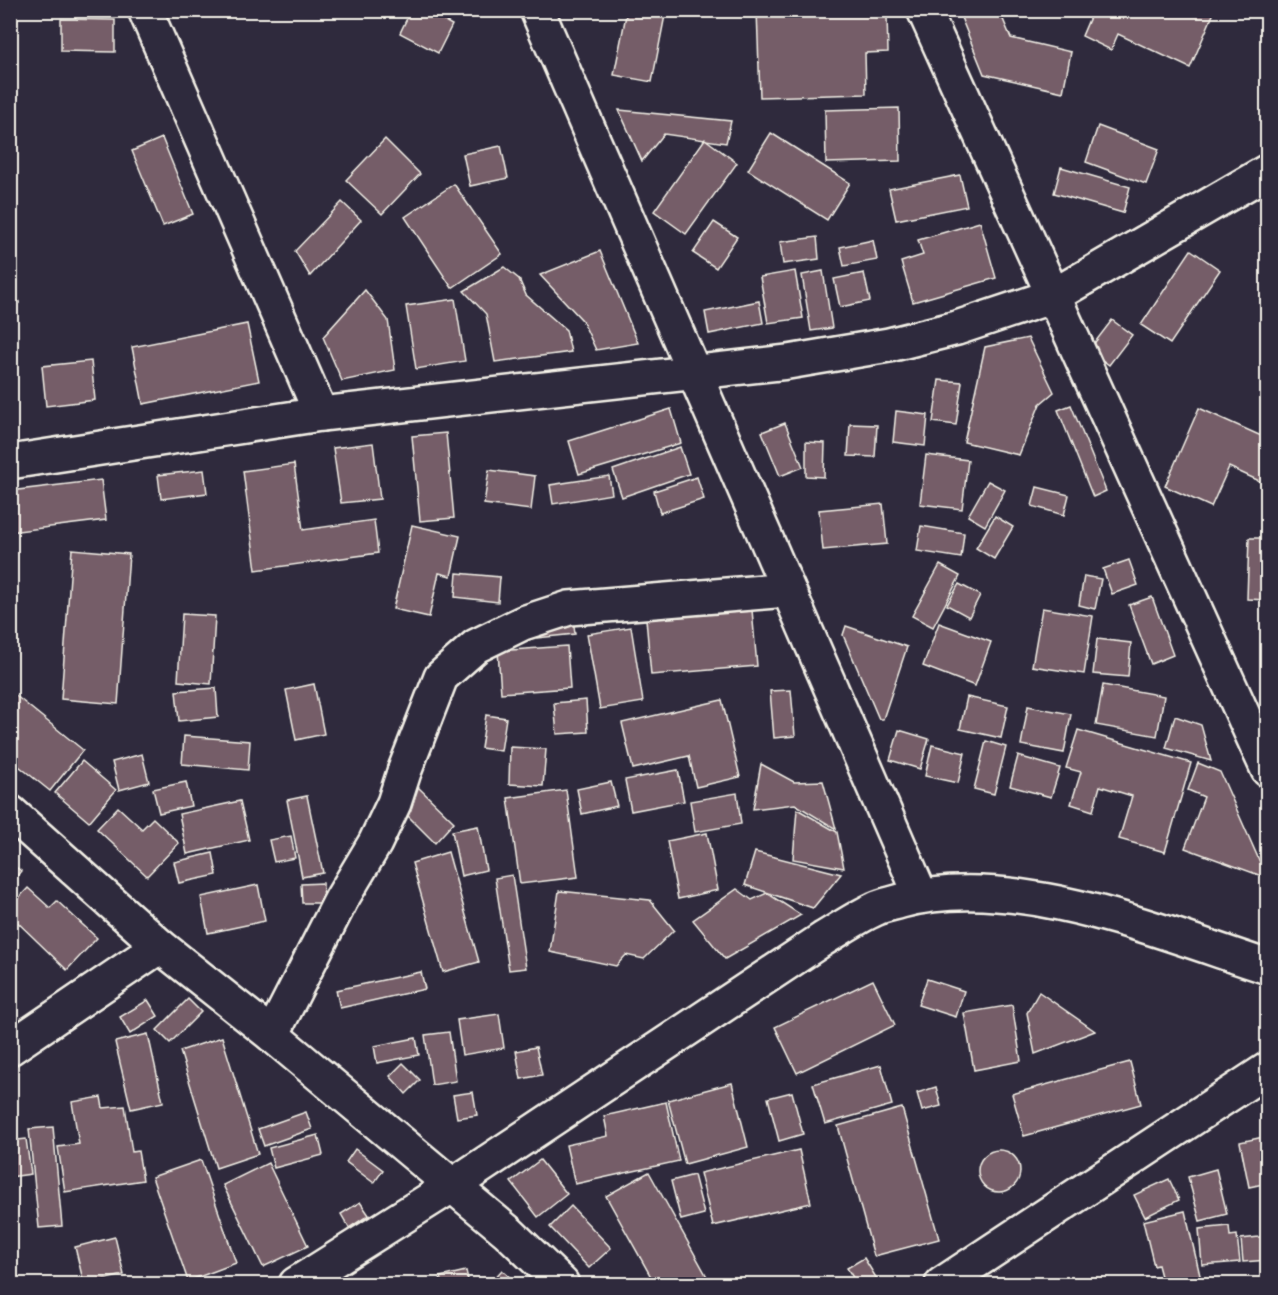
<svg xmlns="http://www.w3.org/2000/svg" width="1278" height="1295" viewBox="0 0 1278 1295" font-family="Mali,sans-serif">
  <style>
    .building { fill: #755d67; stroke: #f4f1e8; stroke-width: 1.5 }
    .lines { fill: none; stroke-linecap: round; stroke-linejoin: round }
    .minor-casing { stroke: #f4f1e8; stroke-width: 38 }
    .minor { stroke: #2f2a3d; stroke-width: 33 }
  </style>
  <rect width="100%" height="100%" fill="#2f2a3d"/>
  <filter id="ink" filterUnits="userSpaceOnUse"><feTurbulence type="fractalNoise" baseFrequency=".0167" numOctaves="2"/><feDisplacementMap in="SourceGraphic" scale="12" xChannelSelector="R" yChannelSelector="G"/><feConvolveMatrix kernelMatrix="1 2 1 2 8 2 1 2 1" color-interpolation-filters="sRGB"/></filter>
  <g filter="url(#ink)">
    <g class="building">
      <polygon points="411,10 425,10 452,25 438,53 400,33"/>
      <polygon points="627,10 666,10 652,82 614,75"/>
      <polygon points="757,10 861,10 887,16 888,52 865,53 866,94 760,97"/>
      <polygon points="958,10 999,10 1011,38 1071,52 1063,92 984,74"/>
      <polygon points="1093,10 1215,10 1190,68 1118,34 1111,50 1082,36"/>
      <polygon points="61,19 115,20 115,52 61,51"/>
      <polygon points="899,108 900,161 826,163 825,110"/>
      <polygon points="619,110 731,121 726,143 664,134 642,161"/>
      <polygon points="1098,126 1159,149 1146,184 1086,162"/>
      <polygon points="771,133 850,183 827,220 748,170"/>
      <polygon points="162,138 193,214 163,226 132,151"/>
      <polygon points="385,139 420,174 382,214 346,180"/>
      <polygon points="705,139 737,163 686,234 654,211"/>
      <polygon points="501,146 508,178 470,186 463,154"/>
      <polygon points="1061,167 1130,187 1123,213 1054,193"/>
      <polygon points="960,175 967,206 896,220 889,189"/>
      <polygon points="454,184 502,254 452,288 405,217"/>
      <polygon points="342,202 361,220 310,276 295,251"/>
      <polygon points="714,222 737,237 716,268 693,253"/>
      <polygon points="980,222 996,278 913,302 901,262 923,255 918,240"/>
      <polygon points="817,237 819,259 783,264 780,242"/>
      <polygon points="10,240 19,303 10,304"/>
      <polygon points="873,240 877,260 844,266 840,247"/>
      <polygon points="1191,250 1220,270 1170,344 1141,325"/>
      <polygon points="600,251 638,343 596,350 582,320 540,275"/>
      <polygon points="504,267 519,279 526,295 566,330 571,352 495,362 486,314 464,291"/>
      <polygon points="795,271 803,318 768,323 760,277"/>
      <polygon points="823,271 832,328 811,331 802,275"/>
      <polygon points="864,273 870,301 840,307 834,279"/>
      <polygon points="365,290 388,320 395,370 342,381 323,337"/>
      <polygon points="455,299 465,361 416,369 406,306"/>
      <polygon points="759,301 763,323 709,334 705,312"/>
      <polygon points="1112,320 1132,335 1109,365 1089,350"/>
      <polygon points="247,324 259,381 143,404 132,347"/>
      <polygon points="1028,338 1054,392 1040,404 1019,455 964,442 985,347"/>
      <polygon points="91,361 95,400 46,406 42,366"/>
      <polygon points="939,380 962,382 956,425 933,422"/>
      <polygon points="1071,405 1106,491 1093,497 1058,410"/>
      <polygon points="1199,408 1268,439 1268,485 1229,467 1211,507 1165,486"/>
      <polygon points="671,409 681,443 579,474 569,441"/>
      <polygon points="896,411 928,415 925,446 893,442"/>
      <polygon points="785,423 803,467 780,476 762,432"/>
      <polygon points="850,424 877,425 875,457 848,456"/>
      <polygon points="446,433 454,518 420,521 412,436"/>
      <polygon points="806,442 825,443 824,477 806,476"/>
      <polygon points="373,443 380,499 341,503 333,448"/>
      <polygon points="680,447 689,474 622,497 613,470"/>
      <polygon points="926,455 968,460 962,509 920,504"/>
      <polygon points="294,464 303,530 374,520 378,553 256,570 243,471"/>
      <polygon points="204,470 207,493 161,499 158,475"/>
      <polygon points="489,470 535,476 531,510 484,504"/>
      <polygon points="609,476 612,494 553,504 550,485"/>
      <polygon points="697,477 704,499 660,513 654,491"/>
      <polygon points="101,480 106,520 10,532 10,491"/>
      <polygon points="988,481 1005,490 985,526 968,516"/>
      <polygon points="1037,487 1069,495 1064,515 1032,506"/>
      <polygon points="883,504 887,544 823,550 819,510"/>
      <polygon points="995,516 1013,527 994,559 976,548"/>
      <polygon points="412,525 460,536 451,576 439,573 429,617 393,609"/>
      <polygon points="921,526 964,533 961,558 917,551"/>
      <polygon points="1249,538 1268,538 1268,600 1247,599"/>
      <polygon points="72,549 129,554 118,704 61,699"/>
      <polygon points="1129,560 1138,585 1112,594 1103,569"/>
      <polygon points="940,565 960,576 933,627 912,616"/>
      <polygon points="457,573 500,577 498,602 455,597"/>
      <polygon points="1084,576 1101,579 1095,609 1079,605"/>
      <polygon points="959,584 980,595 969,617 947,605"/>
      <polygon points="1152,597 1173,655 1151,664 1129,605"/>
      <polygon points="1042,608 1093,616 1084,674 1032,666"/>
      <polygon points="752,610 757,666 651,675 646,619"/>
      <polygon points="182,614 215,616 211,684 178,681"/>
      <polygon points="573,618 575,634 537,638 535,623"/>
      <polygon points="939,623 991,642 975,686 923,666"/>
      <polygon points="846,626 907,647 883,719 879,719 843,635"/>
      <polygon points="631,627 643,702 600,709 587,634"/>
      <polygon points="1097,639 1131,643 1128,677 1093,674"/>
      <polygon points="567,646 570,688 501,693 498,651"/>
      <polygon points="314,684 324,734 296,740 286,690"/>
      <polygon points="1103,685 1164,696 1157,736 1096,725"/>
      <polygon points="216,688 218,717 179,721 176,691"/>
      <polygon points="791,690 795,736 774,738 770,691"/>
      <polygon points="10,691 83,750 50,791 10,759"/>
      <polygon points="967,697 1008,706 1001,738 960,729"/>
      <polygon points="586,700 588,732 557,734 554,703"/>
      <polygon points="722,700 740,777 696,787 689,756 633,769 622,723"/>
      <polygon points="1028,706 1071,714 1064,753 1021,745"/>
      <polygon points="486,715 506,718 501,751 481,748"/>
      <polygon points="1175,716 1201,725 1211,761 1166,748"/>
      <polygon points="899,730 929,739 920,769 890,760"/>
      <polygon points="1078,730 1191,763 1165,852 1119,839 1132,796 1100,786 1093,811 1071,804 1081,772 1066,768"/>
      <polygon points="184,736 250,741 248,770 182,764"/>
      <polygon points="986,741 1006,747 994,794 974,789"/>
      <polygon points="932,745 965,753 958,783 925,776"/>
      <polygon points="510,747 546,749 543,786 509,784"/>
      <polygon points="142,754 149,782 119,790 112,762"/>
      <polygon points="1018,756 1060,768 1051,797 1010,786"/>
      <polygon points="82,761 116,790 89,822 55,793"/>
      <polygon points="1198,763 1220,772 1267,878 1185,848 1204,797 1188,790"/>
      <polygon points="761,764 794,782 823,781 836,829 795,804 753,809"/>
      <polygon points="678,770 684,801 631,811 625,780"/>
      <polygon points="186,782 191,806 159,813 153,789"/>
      <polygon points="611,782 617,806 582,814 577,789"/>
      <polygon points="418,787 454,822 435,843 399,807"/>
      <polygon points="566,790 578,877 520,884 508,798"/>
      <polygon points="737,793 741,824 695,832 690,801"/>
      <polygon points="307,796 323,873 302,877 287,800"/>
      <polygon points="240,801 249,840 187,854 179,814"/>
      <polygon points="118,807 142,829 153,818 179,843 147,876 97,829"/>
      <polygon points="797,809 837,832 844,868 793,859"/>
      <polygon points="478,826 486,870 461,876 452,831"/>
      <polygon points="707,833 718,890 678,899 667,841"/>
      <polygon points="291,836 295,858 274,862 269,840"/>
      <polygon points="448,852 479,962 443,972 412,863"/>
      <polygon points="755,852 841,874 813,908 745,885"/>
      <polygon points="213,853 217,875 179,883 174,862"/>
      <polygon points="10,863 21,871 10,884"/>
      <polygon points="512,875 526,968 509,970 495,878"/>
      <polygon points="323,883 324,903 302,903 301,884"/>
      <polygon points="258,885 265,921 208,933 201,897"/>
      <polygon points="28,888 50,908 57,901 97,938 67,970 10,915 10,907"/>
      <polygon points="737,889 752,900 767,893 801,915 725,959 693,920"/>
      <polygon points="559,891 650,900 674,930 644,959 626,955 616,966 550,952"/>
      <polygon points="10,969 16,995 10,996"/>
      <polygon points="421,972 425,989 340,1008 336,990"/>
      <polygon points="927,979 964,991 956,1017 918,1005"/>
      <polygon points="873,980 895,1025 797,1073 775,1027"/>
      <polygon points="1039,992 1095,1031 1035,1054 1027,1013"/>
      <polygon points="188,999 201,1012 170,1043 157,1030"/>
      <polygon points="148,1000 158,1016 130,1034 120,1017"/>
      <polygon points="1012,1005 1021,1061 974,1070 964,1013"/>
      <polygon points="499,1014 504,1048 462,1055 457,1020"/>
      <polygon points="449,1032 456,1081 432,1085 425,1035"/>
      <polygon points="148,1034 163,1102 131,1109 115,1042"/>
      <polygon points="222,1037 258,1154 216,1168 180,1051"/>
      <polygon points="416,1038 419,1055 377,1063 374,1046"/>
      <polygon points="536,1047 542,1075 521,1079 516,1051"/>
      <polygon points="1130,1062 1141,1104 1024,1136 1012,1094"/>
      <polygon points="403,1063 420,1080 406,1094 390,1076"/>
      <polygon points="881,1065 892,1105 825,1124 813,1084"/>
      <polygon points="732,1083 748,1147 685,1164 668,1100"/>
      <polygon points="936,1087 941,1106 922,1111 917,1093"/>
      <polygon points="473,1092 477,1115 457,1118 453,1095"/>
      <polygon points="792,1092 803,1134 779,1141 768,1098"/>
      <polygon points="101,1097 103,1108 125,1106 132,1152 138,1151 143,1180 65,1192 58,1147 79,1144 72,1102"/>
      <polygon points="666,1102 679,1161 575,1184 566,1145 608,1136 604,1116"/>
      <polygon points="902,1108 939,1239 874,1256 838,1126"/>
      <polygon points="306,1112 312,1129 264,1146 258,1129"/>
      <polygon points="53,1127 62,1226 39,1228 29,1129"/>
      <polygon points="318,1135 323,1155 274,1168 269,1148"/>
      <polygon points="1268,1136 1268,1183 1249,1187 1240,1142"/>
      <polygon points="26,1139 31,1174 10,1177 10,1141"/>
      <polygon points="355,1149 383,1170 374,1183 346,1162"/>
      <polygon points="799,1150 811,1203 713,1226 700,1173"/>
      <circle cx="999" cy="1171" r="21"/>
      <polygon points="201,1160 236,1263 188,1281 152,1177"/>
      <polygon points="540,1160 567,1194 538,1217 511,1182"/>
      <polygon points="268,1163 308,1246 263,1267 223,1185"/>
      <polygon points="1216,1169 1227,1214 1200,1221 1188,1177"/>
      <polygon points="649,1172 710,1282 704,1284 655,1284 606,1196"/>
      <polygon points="694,1175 704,1214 681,1220 671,1181"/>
      <polygon points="1169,1179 1179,1200 1145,1217 1134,1195"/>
      <polygon points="360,1202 369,1215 349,1228 341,1214"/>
      <polygon points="571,1206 611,1248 589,1268 550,1227"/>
      <polygon points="1185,1211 1202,1284 1163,1284 1158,1265 1154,1266 1143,1221"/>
      <polygon points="1229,1226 1230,1236 1237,1235 1240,1262 1202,1265 1199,1229"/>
      <polygon points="1268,1236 1268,1260 1243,1262 1241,1239"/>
      <polygon points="115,1237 124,1275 84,1284 75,1247"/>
      <polygon points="864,1258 880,1284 857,1284 847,1268"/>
      <polygon points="502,1270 517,1284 489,1284"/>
      <polygon points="466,1271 469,1284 442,1284 440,1277"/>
    </g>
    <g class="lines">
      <g class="minor-casing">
        <g id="minor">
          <polyline points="145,10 321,414"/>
          <polyline points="537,10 921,896"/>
          <polyline points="924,10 1268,770"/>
          <polyline points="10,462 321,414 788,362 889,345 957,328 1053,296 1268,171"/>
          <polyline points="10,812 160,946 272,1035 508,1232 562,1284"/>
          <polyline points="272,1035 341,900 375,843 394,803 404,772 441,677 476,646 523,623 569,608 788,590"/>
          <polyline points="10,1048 160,946"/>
          <path d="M296,1284l157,-99 370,-246c17,-10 34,-22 52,-30 8,-4 17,-5 26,-8 112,-31 259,31 367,66"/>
          <polyline points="942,1284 1268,1069"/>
        </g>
      </g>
      <use href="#minor" class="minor"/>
    </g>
  </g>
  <rect width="1278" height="1295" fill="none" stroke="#2f2a3d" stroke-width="36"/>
  <rect x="18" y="18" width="1242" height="1259" fill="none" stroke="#f4f1e8" stroke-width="2" filter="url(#ink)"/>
</svg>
